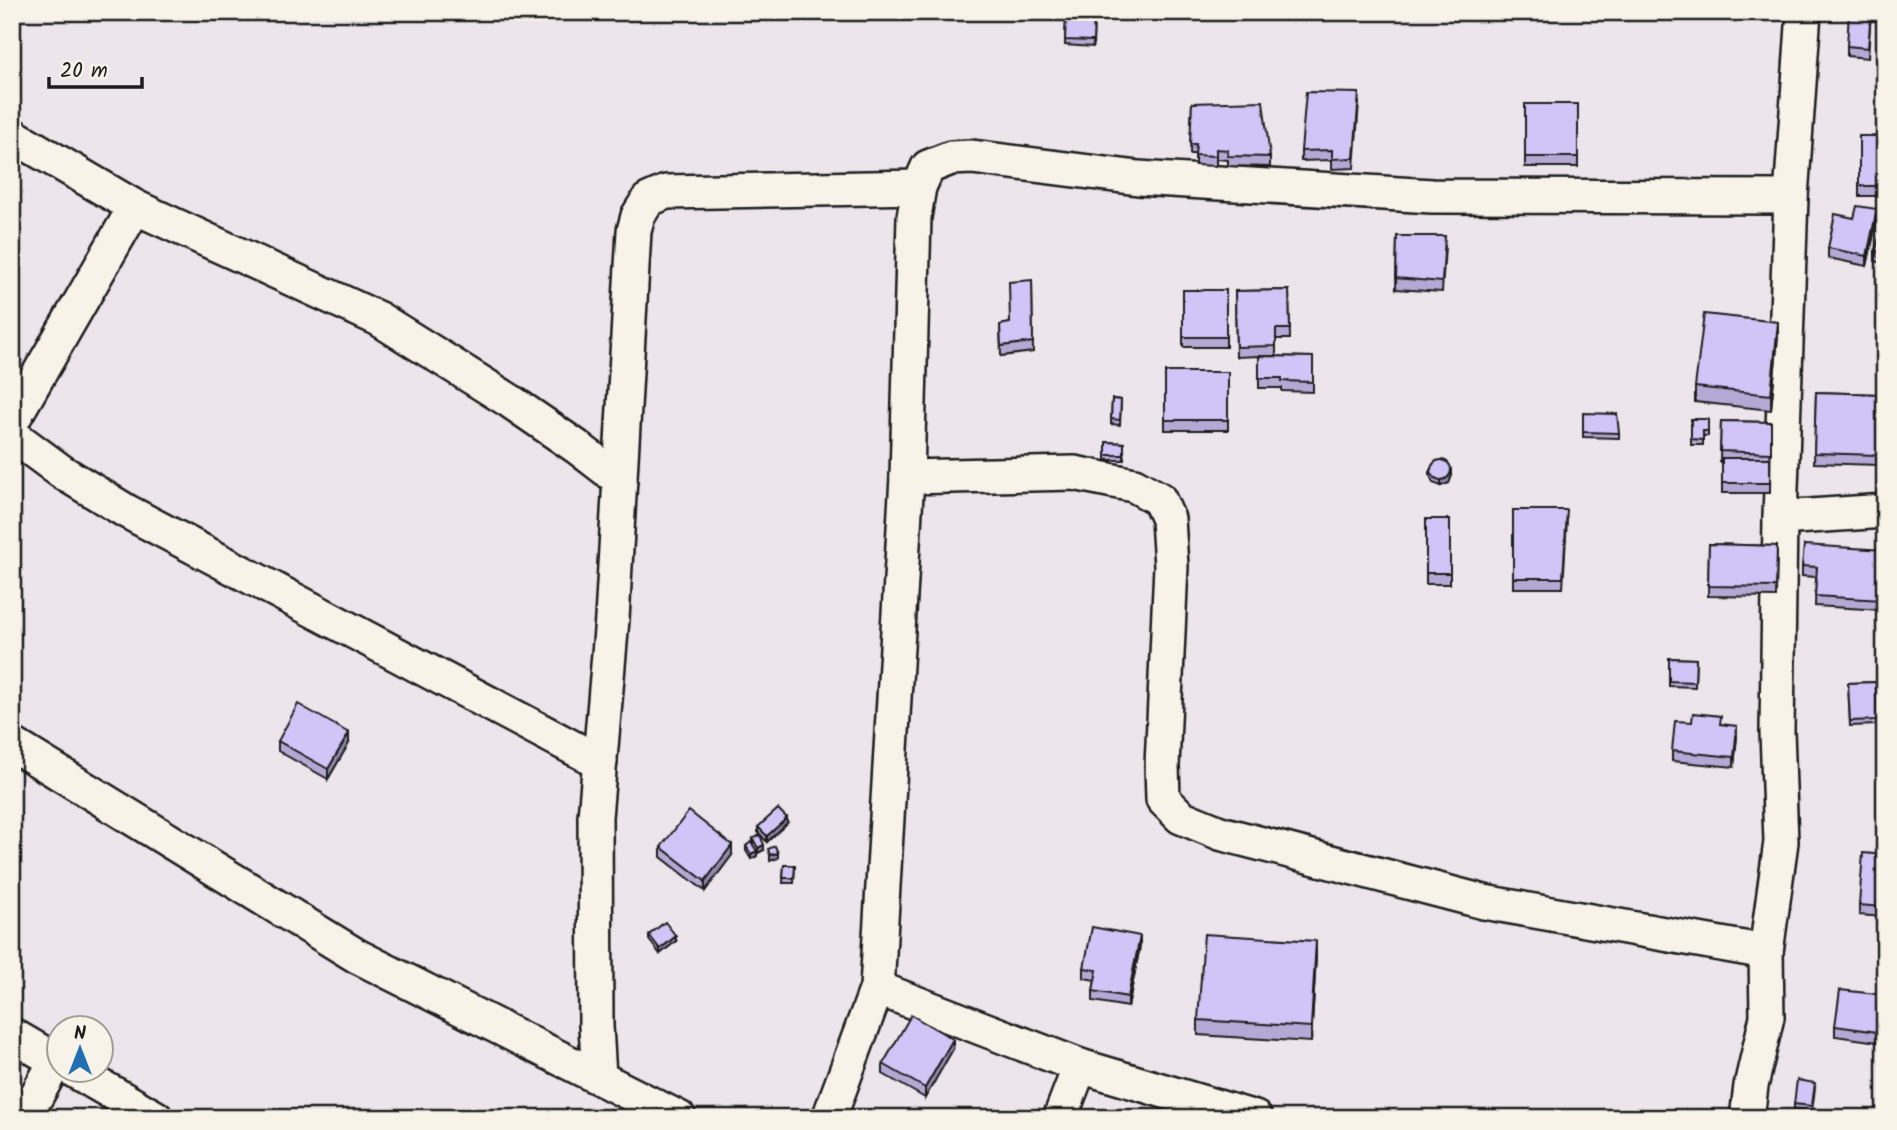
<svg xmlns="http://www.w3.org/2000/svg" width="1897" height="1130" viewBox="0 0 1897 1130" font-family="Kalam,sans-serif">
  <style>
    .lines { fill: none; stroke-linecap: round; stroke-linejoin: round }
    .minor-casing { stroke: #1c1c1c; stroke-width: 38 }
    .minor { stroke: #f7f3e8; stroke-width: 33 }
    .wall { fill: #b4a9d4; stroke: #1c1c1c; stroke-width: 2 }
    .shaded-wall { fill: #928aad; stroke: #1c1c1c; stroke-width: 2 }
    .building { fill: #d1c5f7; stroke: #1c1c1c; stroke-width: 2 }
  </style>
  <rect width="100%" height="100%" fill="#ece5ec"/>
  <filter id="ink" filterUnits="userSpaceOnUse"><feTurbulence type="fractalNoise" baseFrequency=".0143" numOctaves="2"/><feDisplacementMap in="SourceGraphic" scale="14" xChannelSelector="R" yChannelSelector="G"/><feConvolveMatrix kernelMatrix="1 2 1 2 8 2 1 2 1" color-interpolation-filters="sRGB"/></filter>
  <g filter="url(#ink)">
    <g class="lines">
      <g class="minor-casing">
        <g id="minor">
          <polyline points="12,135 135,207 379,319 510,401 577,447 620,480"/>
          <polyline points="1791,197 1804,12"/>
          <polyline points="12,421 135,207"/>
          <polyline points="12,435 62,472 126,511 600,762"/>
          <polyline points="907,477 1074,473 1134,485 1159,499 1168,519 1171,566 1162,766 1163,799 1181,817 1220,833 1484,902 1766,952"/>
          <polyline points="1780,518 1885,511"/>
          <polyline points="12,744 357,956 679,1118"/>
          <polyline points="877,988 1080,1066 1255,1118"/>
          <polyline points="12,1035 60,1063"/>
          <polyline points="73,1070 156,1118"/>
          <polyline points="599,1077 596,1026 595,817 612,619 634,231 638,216 648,200 666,192 919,187"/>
          <polyline points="24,1118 56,1061"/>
          <polyline points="829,1118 877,988 907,477 914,217 919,187 928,167 951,158 972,157 1138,178 1432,196 1791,197 1780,518 1777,731 1781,842 1766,952 1767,1017 1751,1086 1747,1118"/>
          <polyline points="1060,1118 1080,1066"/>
        </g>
      </g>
      <use href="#minor" class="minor"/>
    </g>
    <g class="wall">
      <polygon points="1871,12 1868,58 1847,56 1847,46"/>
      <polygon points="1066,15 1094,16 1093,47 1065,45"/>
      <polygon points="1192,103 1270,157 1270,167 1228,166 1228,160 1216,159 1216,166 1195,165 1195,154 1190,154"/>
      <polygon points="1359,103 1354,168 1332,169 1332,160 1301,161 1301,151"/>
      <rect x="1525" y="104" width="53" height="63"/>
      <rect x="1859" y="136" width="26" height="60"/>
      <polygon points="1854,218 1877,220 1867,266 1828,258 1828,248"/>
      <polygon points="1885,220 1885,264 1875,261 1875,251"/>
      <polygon points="1397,236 1445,246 1442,292 1396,289"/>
      <polygon points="1032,280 1033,352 1001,356 1000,325 1010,323"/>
      <rect x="1183" y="290" width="43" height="57"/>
      <polygon points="1289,290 1290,339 1276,339 1276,356 1264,356 1313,357 1313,392 1282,391 1282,388 1259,388 1259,356 1236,357 1235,291"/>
      <polygon points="1778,336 1771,410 1695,402 1695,387"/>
      <rect x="1165" y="372" width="63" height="58"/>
      <polygon points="1816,392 1879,394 1878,465 1814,463"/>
      <polygon points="1112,399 1121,400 1120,425 1111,424"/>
      <polygon points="1583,413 1619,433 1619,438 1583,437"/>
      <polygon points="1691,419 1708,419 1708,436 1703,436 1703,445 1691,445"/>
      <polygon points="1721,421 1771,422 1770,493 1722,493 1722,462 1720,462"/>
      <polygon points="1106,442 1124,443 1124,460 1106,460"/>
      <polygon points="1430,470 1452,475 1449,483 1441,486 1433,483 1430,475"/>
      <polygon points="1513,510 1567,520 1563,588 1513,588"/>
      <rect x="1426" y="519" width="24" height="65"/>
      <polygon points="1709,544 1777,546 1776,597 1708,596"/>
      <polygon points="1885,550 1885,596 1883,595 1882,610 1815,606 1816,577 1802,576 1802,566"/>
      <polygon points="1669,658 1696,659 1695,687 1669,686"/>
      <polygon points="1876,682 1878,725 1850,726 1848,683"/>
      <polygon points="1721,724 1737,736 1734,767 1672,761 1672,751"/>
      <polygon points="278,741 349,743 328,779 278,751"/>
      <polygon points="787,823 767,842 758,832 758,827"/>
      <polygon points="753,839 764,850 758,853 757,852 757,856 751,859 746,851 746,846 753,844"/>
      <polygon points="661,847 732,855 705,891 661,857"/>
      <polygon points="1885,855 1885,889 1883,917 1859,915 1859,905"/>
      <polygon points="784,865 795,865 794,883 783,883"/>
      <polygon points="649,935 676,941 660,954 649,940"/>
      <polygon points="1140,946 1128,1007 1093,1001 1093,991 1095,980 1084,978 1084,968"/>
      <polygon points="1316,956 1311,1042 1198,1035 1198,1020"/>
      <polygon points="1885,995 1885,1043 1835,1036 1835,1026"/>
      <polygon points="953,1049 925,1098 883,1074 883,1064"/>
      <polygon points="1815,1088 1812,1111 1794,1109 1794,1104"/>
    </g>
    <g class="shaded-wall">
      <polygon points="1877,209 1877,220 1867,266 1867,256"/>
      <polygon points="1778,322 1778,336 1771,410 1771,395"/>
      <polygon points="1452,470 1452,475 1449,483 1441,486 1441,481"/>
      <polygon points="1737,726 1737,736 1734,767 1734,757"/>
      <polygon points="349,733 349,743 328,779 328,769"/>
      <polygon points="787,818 787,823 767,842 767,836"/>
      <polygon points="732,845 732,855 705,891 705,881"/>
      <polygon points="764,845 764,850 758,853 758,848"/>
      <polygon points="757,851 757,856 751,859 751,854"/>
      <polygon points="778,853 778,858 770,861 770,855"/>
      <polygon points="676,936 676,941 660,954 660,949"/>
      <polygon points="1140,936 1140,946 1128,1007 1128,997"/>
      <polygon points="1316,941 1316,956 1311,1042 1311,1027"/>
      <polygon points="953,1039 953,1049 925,1098 925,1088"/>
    </g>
    <g class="building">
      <polygon points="1849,12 1871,12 1868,48 1847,46"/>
      <polygon points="1066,15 1094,16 1093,41 1065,40"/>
      <polygon points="1306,92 1359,93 1354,158 1332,159 1332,150 1301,151"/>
      <polygon points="1263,101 1270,157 1228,156 1228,150 1216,149 1216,156 1195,155 1196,144 1190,144 1192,103"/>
      <rect x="1525" y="104" width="53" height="53"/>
      <rect x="1859" y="136" width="26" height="50"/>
      <polygon points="1857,206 1877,209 1867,256 1828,248 1835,214 1854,218"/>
      <polygon points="1885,220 1885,254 1875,251"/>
      <polygon points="1397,236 1445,236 1442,282 1396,278"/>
      <polygon points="1032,280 1033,342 1001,346 1000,325 1010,323 1009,282"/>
      <rect x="1183" y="290" width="43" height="47"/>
      <polygon points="1289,290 1290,329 1276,329 1276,346 1236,347 1235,291"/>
      <polygon points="1704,314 1778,322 1771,395 1695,387"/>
      <polygon points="1259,356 1313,357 1313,382 1282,381 1282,378 1259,378"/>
      <rect x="1165" y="372" width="63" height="48"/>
      <polygon points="1816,392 1879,394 1878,455 1814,453"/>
      <polygon points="1112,399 1121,400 1120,420 1111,419"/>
      <polygon points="1583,413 1617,414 1619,433 1583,432"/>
      <polygon points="1691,419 1708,419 1708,431 1703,431 1703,440 1691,439"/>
      <polygon points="1721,421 1771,422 1771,453 1720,451"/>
      <polygon points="1106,442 1124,443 1124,455 1106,455"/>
      <rect x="1722" y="458" width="48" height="25"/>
      <circle cx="1441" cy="470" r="10"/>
      <polygon points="1513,510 1567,510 1563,578 1513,578"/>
      <rect x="1426" y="519" width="24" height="54"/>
      <polygon points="1709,544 1777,546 1776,587 1708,586"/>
      <polygon points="1804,545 1885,550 1885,585 1883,585 1882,600 1815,596 1817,567 1802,566"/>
      <polygon points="1669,658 1696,659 1695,682 1669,681"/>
      <polygon points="1876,682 1878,720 1850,721 1848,683"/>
      <polygon points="298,704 349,733 328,769 278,741"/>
      <polygon points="1693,713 1721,716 1720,724 1737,726 1734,757 1672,751 1675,721 1692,722"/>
      <polygon points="778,809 787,818 767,836 758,827"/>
      <polygon points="689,811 732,845 705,881 661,847"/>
      <polygon points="760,835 764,845 758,848 753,839"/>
      <polygon points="751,842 757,851 751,854 746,846"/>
      <polygon points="775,846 778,853 770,855 768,849"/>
      <polygon points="1863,853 1885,855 1885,879 1883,907 1859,905"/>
      <polygon points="784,865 795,865 794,878 783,878"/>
      <polygon points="665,922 676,936 660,949 649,935"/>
      <polygon points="1092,927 1140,936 1128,997 1093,991 1097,970 1084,968"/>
      <polygon points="1204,934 1316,941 1311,1027 1198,1020"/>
      <polygon points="1840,990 1885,995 1885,1033 1835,1026"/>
      <polygon points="911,1015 953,1039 925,1088 883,1064"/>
      <polygon points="1797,1080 1815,1083 1812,1106 1794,1104"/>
    </g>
  </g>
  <rect width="1897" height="1130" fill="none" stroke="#f7f3e8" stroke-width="42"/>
  <rect x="21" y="21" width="1855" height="1088" fill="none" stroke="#1c1c1c" stroke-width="2.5" filter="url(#ink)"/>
  <g transform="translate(80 1049)"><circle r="33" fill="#f7f3e8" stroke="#9f9d96" stroke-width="2"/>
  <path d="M0-5L12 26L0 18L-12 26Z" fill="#1f6fb2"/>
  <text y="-10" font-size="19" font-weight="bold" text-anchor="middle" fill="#1c1c1c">N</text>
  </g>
  <path d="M49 77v10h93v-10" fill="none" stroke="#1c1c1c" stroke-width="3.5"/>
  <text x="60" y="77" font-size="21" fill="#1c1c1c" stroke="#f7f3e8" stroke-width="5" paint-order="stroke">20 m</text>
</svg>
